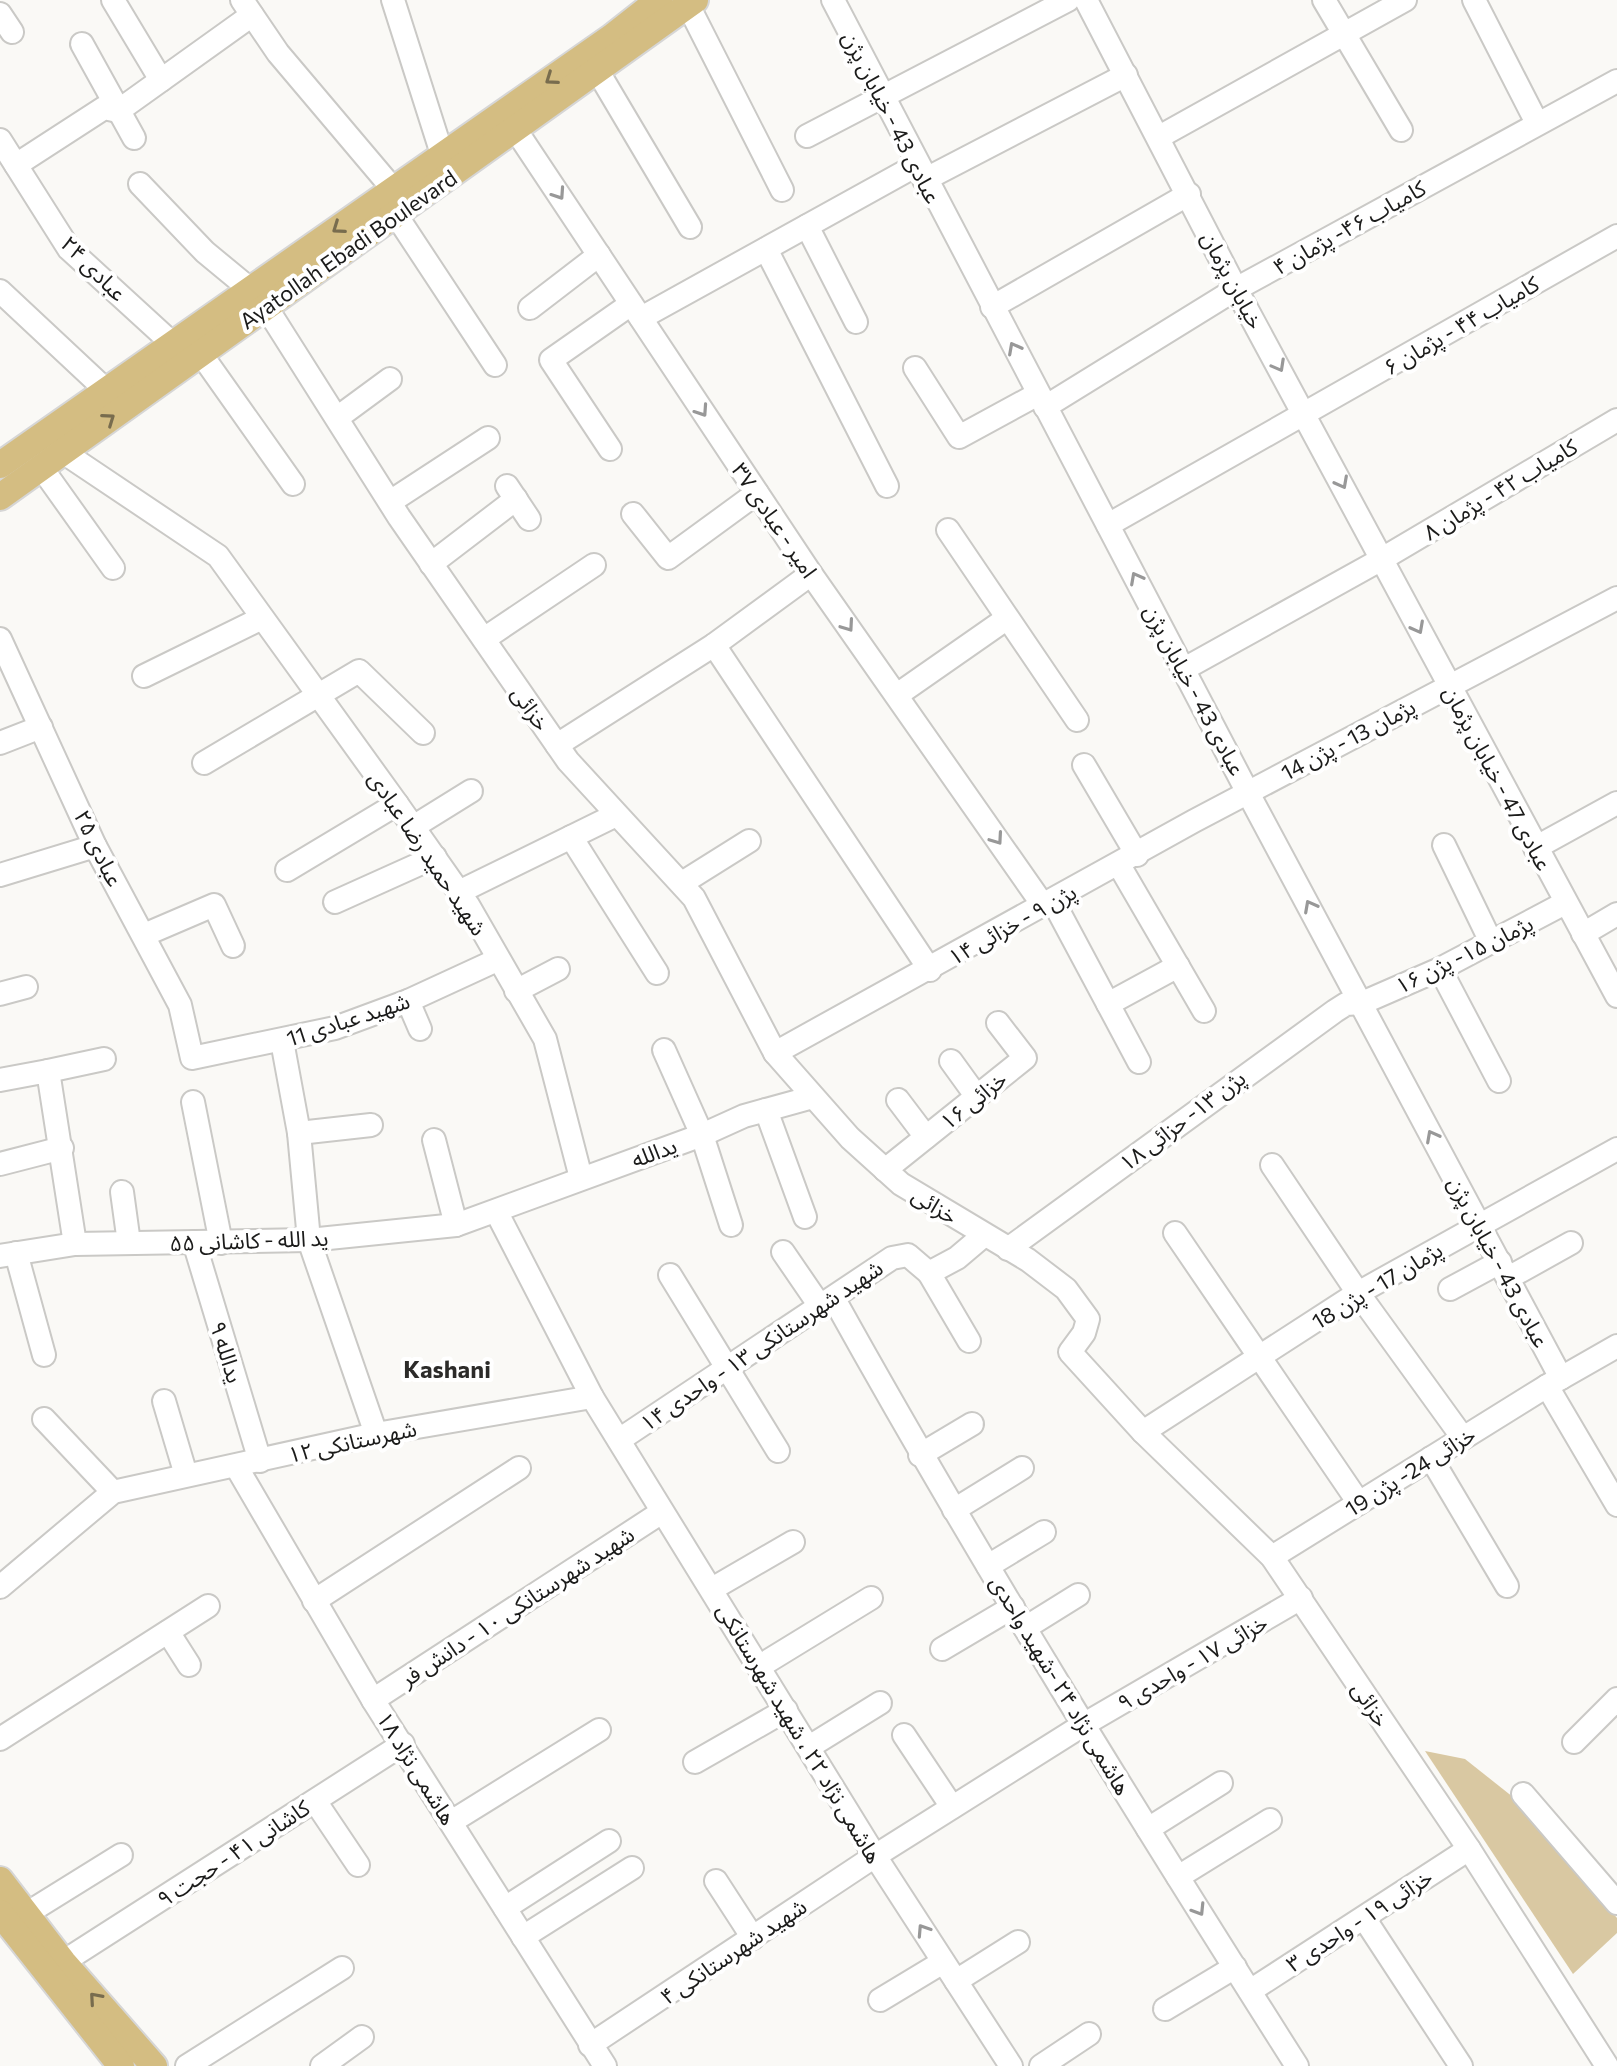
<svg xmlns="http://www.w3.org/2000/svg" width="1617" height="2066" viewBox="0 0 1617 2066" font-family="Commissioner,'Noto Sans Arabic',sans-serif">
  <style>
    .green { fill: #d9c8a2 }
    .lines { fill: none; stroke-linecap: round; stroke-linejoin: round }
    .minor-casing { stroke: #cac9c6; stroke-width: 26 }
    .major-casing { stroke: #d6d6d6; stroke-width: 30 }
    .minor { stroke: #fff; stroke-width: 22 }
    .major { stroke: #d4bd82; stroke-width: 26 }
    .oneway { stroke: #786c4e }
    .oneway2 { stroke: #989898 }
    .labels { text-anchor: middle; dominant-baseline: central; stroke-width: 8; stroke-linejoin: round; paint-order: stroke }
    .street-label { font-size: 22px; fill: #1b1b1a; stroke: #fff }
    .neighbourhood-label { font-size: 24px; font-weight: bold; fill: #2c2b29; stroke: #fff }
  </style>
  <rect width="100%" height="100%" fill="#faf9f6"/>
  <polygon class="green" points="1425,1751 1465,1759 1518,1801 1617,1918 1617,1933 1573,1974"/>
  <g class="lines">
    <g class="minor-casing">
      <g id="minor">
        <polyline points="113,0 161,80"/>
        <polyline points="242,0 278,53 393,189"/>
        <polyline points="393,0 442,154 451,169"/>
        <polyline points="833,0 1248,793 1561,1378"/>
        <polyline points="1086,0 1236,289 1617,996"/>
        <polyline points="1324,0 1401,130"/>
        <polyline points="1474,0 1537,123"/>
        <polyline points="688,5 782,190"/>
        <polyline points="0,14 12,32"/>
        <polyline points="82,44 134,138"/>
        <polyline points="597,70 690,227"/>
        <polyline points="515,129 811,574 1043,905"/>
        <polyline points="807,136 1068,0"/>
        <polyline points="1159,137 1405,0"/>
        <polyline points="0,140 69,249 174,345"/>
        <polyline points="16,165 104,108 118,111 252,15"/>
        <polyline points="924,180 1126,75"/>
        <polyline points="140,184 205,252 251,290"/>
        <polyline points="396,215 495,365"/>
        <polyline points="807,226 856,322"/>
        <polyline points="766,249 887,486"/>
        <polyline points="0,291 108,392"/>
        <polyline points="266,307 399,517 568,761 694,898 775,1053 850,1138 901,1184 1028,1260 1066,1289 1088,1319 1084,1333 1070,1352 1143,1432 1272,1557 1469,1849 1607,2066"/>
        <polyline points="992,307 1189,194"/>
        <polyline points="530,308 599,255"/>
        <polyline points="641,318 917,165"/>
        <polyline points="201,354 293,484"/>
        <polyline points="915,368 959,437 1038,394"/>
        <polyline points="1045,407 1236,289 1617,81"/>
        <polyline points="337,418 390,379"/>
        <polyline points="610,449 551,360 631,304"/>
        <polyline points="63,452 218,556 397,804 468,905 545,1039 581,1178"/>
        <polyline points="41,467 113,568"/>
        <polyline points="507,486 529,519"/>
        <polyline points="390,502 488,438"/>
        <polyline points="633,514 668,558 757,493"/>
        <polyline points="1108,525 1617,236"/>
        <polyline points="948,530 1077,720"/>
        <polyline points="431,564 516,499"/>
        <polyline points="0,639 95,846 180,1005 192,1058 335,1028 408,1001 497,960"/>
        <polyline points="484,639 594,565"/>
        <polyline points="714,645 930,970"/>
        <polyline points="1184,669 1382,559 1617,420"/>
        <polyline points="144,676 262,618"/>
        <polyline points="897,695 1006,619"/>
        <polyline points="0,743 41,727"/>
        <polyline points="557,745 714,645 811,574"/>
        <polyline points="204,763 359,671 423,733"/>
        <polyline points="1084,765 1137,855"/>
        <polyline points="413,827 471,791"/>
        <polyline points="571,837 657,973"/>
        <polyline points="1444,845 1491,942"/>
        <polyline points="1535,848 1617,803"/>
        <polyline points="1119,865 1204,1011"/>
        <polyline points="287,870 397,804"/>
        <polyline points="0,875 95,846"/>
        <polyline points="682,883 749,841"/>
        <polyline points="459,892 616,815"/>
        <polyline points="1053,901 1139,1062"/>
        <polyline points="335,902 435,857"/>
        <polyline points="1583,934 1617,914"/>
        <polyline points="144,935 214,905 233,946"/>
        <polyline points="1440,969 1499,1081"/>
        <polyline points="516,991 558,969"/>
        <polyline points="0,994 26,987"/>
        <polyline points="408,1001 420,1029"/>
        <polyline points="1108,1004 1178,966"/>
        <polyline points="282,1041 299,1133 309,1240 376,1434"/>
        <polyline points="664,1050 702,1135 731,1225"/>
        <polyline points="775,1053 1194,821 1617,598"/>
        <polyline points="951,1061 977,1097"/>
        <polyline points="48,1071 104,1059"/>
        <polyline points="0,1080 48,1071 75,1244"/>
        <polyline points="898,1100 926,1137"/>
        <polyline points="193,1102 221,1243"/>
        <polyline points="766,1110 805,1217"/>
        <polyline points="299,1133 371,1125"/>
        <polyline points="434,1140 456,1225"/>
        <polyline points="0,1164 62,1148"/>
        <polyline points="1272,1165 1358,1293 1463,1438"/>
        <polyline points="885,1170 1025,1058 998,1023"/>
        <polyline points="122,1192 129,1243"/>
        <polyline points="496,1211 592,1397 875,1856 1011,2066"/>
        <polyline points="1175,1233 1359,1503"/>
        <polyline points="194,1242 260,1461"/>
        <polyline points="1008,1249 1335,1011 1346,1004 1362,1003 1440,969 1565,903"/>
        <polyline points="783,1252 820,1306"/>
        <polyline points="16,1253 44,1355"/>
        <polyline points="0,1256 75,1244 309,1240 456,1225 702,1135 744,1116 813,1097"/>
        <polyline points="929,1273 969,1341"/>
        <polyline points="670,1275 778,1451"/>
        <polyline points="1508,1278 1571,1243"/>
        <polyline points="1450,1289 1500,1262"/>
        <path d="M834,1299c145,261 303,515 463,767"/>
        <polyline points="1547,1386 1617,1505"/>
        <polyline points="164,1401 186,1475"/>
        <polyline points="44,1419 113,1492"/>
        <polyline points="1143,1432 1358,1293 1617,1149"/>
        <polyline points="619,1440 892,1258 908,1255 929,1273 957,1258 983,1236"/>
        <polyline points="920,1455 972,1424"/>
        <polyline points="1431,1458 1507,1586"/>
        <polyline points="236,1466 373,1700 605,2066"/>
        <polyline points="954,1510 1022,1468"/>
        <polyline points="1272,1557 1547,1386 1617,1346"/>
        <polyline points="988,1566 1044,1532"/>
        <polyline points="0,1587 113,1492 376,1434 592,1397"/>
        <polyline points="712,1589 793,1542"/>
        <polyline points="314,1601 519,1468"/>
        <polyline points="1025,1628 1078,1595"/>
        <polyline points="168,1632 189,1665"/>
        <polyline points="942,1649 1013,1607"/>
        <polyline points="760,1666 871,1598"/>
        <polyline points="373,1700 662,1512"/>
        <polyline points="904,1735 952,1807"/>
        <polyline points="0,1739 208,1606"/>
        <polyline points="1574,1742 1617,1699"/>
        <polyline points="809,1747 880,1703"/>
        <polyline points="695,1762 786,1710"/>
        <polyline points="1523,1794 1617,1903"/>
        <polyline points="315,1801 358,1865"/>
        <polyline points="451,1822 599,1730"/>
        <polyline points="1148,1829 1221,1783"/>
        <polyline points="1178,1877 1270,1820"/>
        <polyline points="716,1881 753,1938"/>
        <polyline points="505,1908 609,1841"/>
        <polyline points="26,1914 121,1855"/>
        <polyline points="1364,1918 1461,2066"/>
        <polyline points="523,1937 632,1868"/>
        <polyline points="63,1962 403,1744"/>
        <polyline points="956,1981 1018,1942"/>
        <polyline points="1250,1991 1469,1849"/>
        <polyline points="880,2000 943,1962"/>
        <polyline points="1165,2009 1235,1967"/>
        <polyline points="590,2045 875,1856 1083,1725 1301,1598"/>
        <polyline points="187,2066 342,1968"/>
        <polyline points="322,2066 362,2037"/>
        <polyline points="1041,2066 1089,2034"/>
      </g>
    </g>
    <g class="major-casing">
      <g id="major">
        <polyline points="0,465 612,37 659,0"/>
        <polyline points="0,497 695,0"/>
        <polyline points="0,1880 63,1962 154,2066"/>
        <polyline points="0,1913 121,2066"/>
      </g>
    </g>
    <use href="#minor" class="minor"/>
    <use href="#major" class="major"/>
  </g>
  <defs><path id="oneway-chevron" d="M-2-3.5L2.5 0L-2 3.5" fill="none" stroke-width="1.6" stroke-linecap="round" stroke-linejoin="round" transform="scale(2)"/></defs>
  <g class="oneway">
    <use href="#oneway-chevron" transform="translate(551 79) rotate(145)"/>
    <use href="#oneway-chevron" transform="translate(338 228) rotate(145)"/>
    <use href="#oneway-chevron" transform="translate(109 419) rotate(-35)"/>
    <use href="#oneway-chevron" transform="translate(95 1998) rotate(-131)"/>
  </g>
  <g class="oneway2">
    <use href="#oneway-chevron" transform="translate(559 194) rotate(56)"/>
    <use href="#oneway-chevron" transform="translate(1014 348) rotate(-118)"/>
    <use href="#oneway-chevron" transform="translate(1279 366) rotate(61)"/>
    <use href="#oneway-chevron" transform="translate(702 411) rotate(56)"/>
    <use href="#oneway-chevron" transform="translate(1342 483) rotate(62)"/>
    <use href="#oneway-chevron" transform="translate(1136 578) rotate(-118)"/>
    <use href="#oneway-chevron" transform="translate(848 626) rotate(55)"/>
    <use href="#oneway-chevron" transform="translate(1418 628) rotate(62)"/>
    <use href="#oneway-chevron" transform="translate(997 839) rotate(55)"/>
    <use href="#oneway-chevron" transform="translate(1310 906) rotate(-118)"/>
    <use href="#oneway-chevron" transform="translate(1432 1136) rotate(-118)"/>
    <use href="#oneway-chevron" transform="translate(1199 1910) rotate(58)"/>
    <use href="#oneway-chevron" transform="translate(923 1930) rotate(-123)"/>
  </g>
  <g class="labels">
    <g class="street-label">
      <text transform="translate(892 117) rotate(63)">عبادی 43 - خیابان پژن</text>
      <text transform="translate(1349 227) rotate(-29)">کامیاب ۴۶- پژمان ۴</text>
      <text transform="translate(348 249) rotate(-35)">Ayatollah Ebadi Boulevard</text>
      <text transform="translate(94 268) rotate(45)">عبادی ۲۴</text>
      <text transform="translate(1233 280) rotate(62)">خیابان پژمان</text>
      <text transform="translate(1461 325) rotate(-30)">کامیاب ۴۴ - پژمان ۶</text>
      <text transform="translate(1500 489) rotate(-31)">کامیاب ۴۲ - پژمان ۸</text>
      <text transform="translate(775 520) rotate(56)">امیر - عبادی ۳۷</text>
      <text transform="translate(1195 690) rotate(62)">عبادی 43 - خیابان پژن</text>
      <text transform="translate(531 708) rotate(55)">خزائی</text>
      <text transform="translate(1348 739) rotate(-28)">پژمان 13 - پژن 14</text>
      <text transform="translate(1498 778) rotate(62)">عبادی 47 - خیابان پژمان</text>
      <text transform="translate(99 848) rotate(64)">عبادی ۲۵</text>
      <text transform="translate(428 853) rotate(56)">شهید حمید رضا عبادی</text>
      <text transform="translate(1012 924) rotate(-29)">پژن ۹ - خزائی ۱۴</text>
      <text transform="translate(1464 954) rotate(-26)">پژمان ۱۵- پژن ۱۶</text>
      <text transform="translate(348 1019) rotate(-18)">شهید عبادی 11</text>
      <text transform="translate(973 1100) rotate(-39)">خزائی ۱۶</text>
      <text transform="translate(1182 1120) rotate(-37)">پژن ۱۳- حزائی ۱۸</text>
      <text transform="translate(654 1152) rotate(-20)">یدالله</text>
      <text transform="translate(935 1205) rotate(32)">خزائی</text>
      <text transform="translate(249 1240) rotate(-2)">ید الله - کاشانی ۵۵</text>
      <text transform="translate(1499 1262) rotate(62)">عبادی 43 - خیابان پژن</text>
      <text transform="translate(1377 1285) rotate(-31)">پژمان 17 - پژن 18</text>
      <text transform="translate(761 1345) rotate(-34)">شهید شهرستانکی ۱۳ - واحدی ۱۴</text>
      <text transform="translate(227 1352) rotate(73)">یدالله ۹</text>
      <text transform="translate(352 1441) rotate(-12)">شهرستانکی ۱۲</text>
      <text transform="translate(1410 1471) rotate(-32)">خزائی 24- پژن 19</text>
      <text transform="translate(517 1606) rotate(-33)">شهید شهرستانکی ۱۰ - دانش فر</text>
      <text transform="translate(1192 1662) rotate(-30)">خزائی ۱۷ - واحدی ۹</text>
      <text transform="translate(1061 1685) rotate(59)">هاشمی نژاد ۲۴ -شهید واحدی</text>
      <text transform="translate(1371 1704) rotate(57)">خزائی</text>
      <text transform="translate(800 1733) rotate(59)">هاشمی نژاد ۲۲ ، شهید شهرستانکی</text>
      <text transform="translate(417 1768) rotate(58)">هاشمی نژاد ۱۸</text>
      <text transform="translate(233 1853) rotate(-33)">کاشانی ۴۱ - حجت ۹</text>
      <text transform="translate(1359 1920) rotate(-33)">خزائی ۱۹ - واحدی ۳</text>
      <text transform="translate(733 1951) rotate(-34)">شهید شهرستانکی ۴</text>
    </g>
    <g class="neighbourhood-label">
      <text x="447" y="1368">Kashani</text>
    </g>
  </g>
</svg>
